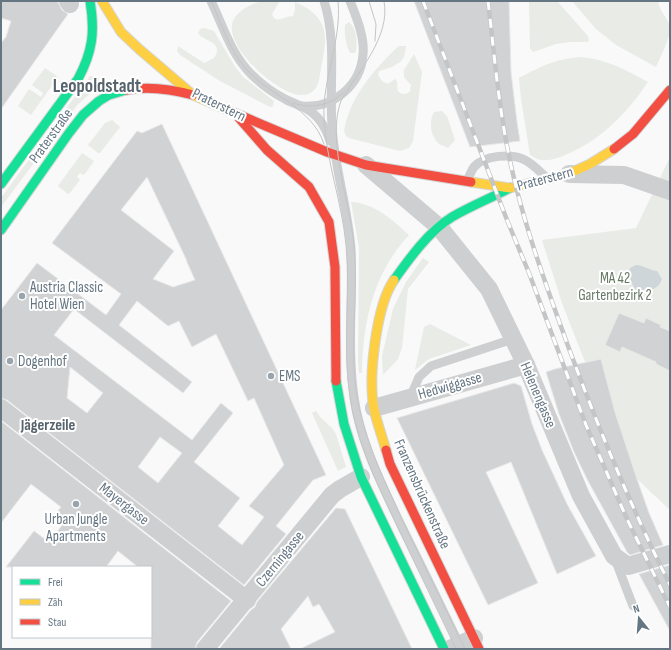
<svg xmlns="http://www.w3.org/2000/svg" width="671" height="650" viewBox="0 0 671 650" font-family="'Sofia Sans Condensed',sans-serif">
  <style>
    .green { fill: #e8ebe6 }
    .water { fill: #ced6d9 }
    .building { fill: #d0d2d3; stroke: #e8e8e8; fill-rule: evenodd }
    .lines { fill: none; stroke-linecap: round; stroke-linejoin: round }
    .fast-casing { stroke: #d5d6d7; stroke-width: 11 }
    .slow-casing { stroke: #d5d6d7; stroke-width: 11 }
    .jam-casing { stroke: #d5d6d7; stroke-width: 11 }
    .lane { stroke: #cecfd0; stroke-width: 9 }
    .street { stroke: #cecfd0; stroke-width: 18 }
    .fast { stroke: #16e098; stroke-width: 9 }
    .slow { stroke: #ffcf43; stroke-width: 9 }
    .jam { stroke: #f24e42; stroke-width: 9 }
    .tram { stroke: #c3c5c6; stroke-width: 1 }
    .rail-casing { stroke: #c3c5c6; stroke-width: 4.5 }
    .rail { stroke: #fff; stroke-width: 3; stroke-dasharray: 9; stroke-linecap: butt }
    .poi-dot { fill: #99a4ac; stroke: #fff; stroke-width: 1.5 }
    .labels { text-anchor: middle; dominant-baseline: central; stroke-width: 4; stroke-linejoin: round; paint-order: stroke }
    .street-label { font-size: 15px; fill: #657683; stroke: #fff }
    .park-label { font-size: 15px; fill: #687a64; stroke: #fff }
    .poi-label { font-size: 15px; fill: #657683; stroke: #fff; text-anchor: start }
    .neighbourhood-label { font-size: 16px; font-weight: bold; fill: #57646e; stroke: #fff }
    .district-label { font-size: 19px; font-weight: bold; fill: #57646e; stroke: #fff }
  </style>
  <rect width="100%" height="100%" fill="#f9f9f9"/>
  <g class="green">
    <path d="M262,1h18l-8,13c3,11 13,2 21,2l2,-6v-8c41,18 30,41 24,78 -2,9 -8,16 -19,15 -23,-2 -73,-46 -68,-71 3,-13 19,-20 30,-23z"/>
    <polygon points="529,1 557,1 588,36 589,41 587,42 570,42 556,44 533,52 530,48"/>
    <path d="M572,1h86c1,10 10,17 12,26 1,10 -10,31 -14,40l-40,-22 -20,-16z"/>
    <path d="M349,22c8,7 8,19 7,29l-1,2h-5c-4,-8 -6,-19 -5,-28z"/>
    <path d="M204,28l10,3 20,34 9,12 31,24 -1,5 -3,1 -50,-26 -40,-26 -3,-4 1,-5 26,17 10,-5c11,-17 -11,-16 -16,-25l2,-4z"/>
    <path d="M399,46h7l-2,11 -4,5 -8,5 -13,4 -1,4 4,6 6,3 7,-5 2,2c1,6 -2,11 6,13l5,-1 2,-2 1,-6 -7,-8v-7l10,-16 8,18 -9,69 -4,7 -9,3 -51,-13 -3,-2 -2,-5c6,-34 30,-62 55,-85z"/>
    <path d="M581,57c25,2 45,13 67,25 -20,30 -48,59 -83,73 -7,3 -15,6 -23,5 -5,0 -8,-3 -12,-5l-9,-56 -2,-21c23,-12 36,-19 62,-21z"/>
    <polygon points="45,68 58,77 31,115 18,106 29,89 41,97 43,93 32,85"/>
    <path d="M90,76c5,0 10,3 12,8l-24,20 -77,103v-9z"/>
    <path d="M442,111l5,5 8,24 -7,8c-3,-2 -8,-3 -10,-5 -8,-8 -9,-22 -4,-31z"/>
    <polygon points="112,120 120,127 100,153 98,153 88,145 105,123"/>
    <polygon points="82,153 94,161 84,175 80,173 77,177 80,180 69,194 68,194 58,186"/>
    <polygon points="670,157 670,510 637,479 615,412 601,359 585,362 562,303 542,240 636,228"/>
    <path d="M351,202c23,1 42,18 58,33 -36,39 -46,86 -47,138h-3l-1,-11 1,-114z"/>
    <polygon points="423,258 429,262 408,289 402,348 398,359 383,375 382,356 393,309 406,282"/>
    <polygon points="430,324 471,345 429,359 415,370 424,327"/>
    <polygon points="316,411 321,418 332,428 336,434 346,467 338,471 312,413"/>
  </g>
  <path class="water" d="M636,265c8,0 14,6 21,6l5,8c-4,11 -12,11 -22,14l-5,-3 -7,-16 2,-6z"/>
  <g class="building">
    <polygon points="1,1 56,1 58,2 62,10 68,14 1,109 1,43 6,37 11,21 1,18"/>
    <polygon points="414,1 509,1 511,72 517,122 520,141 470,147"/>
    <path d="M162,124l164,351 -13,5 -37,46 10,8 -42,51 -237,-185 -6,-2v-88l36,-47 69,52 15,-21 -69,-51 85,-112 5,2zM147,177l40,84 -1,-1 9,20 -22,7 -20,-8 21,-28 -53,-41zM137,301l31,25 11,-5 13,26 24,-13 32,67 6,-3 30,67 -35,41 15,11 -22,28 -24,-19 22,-28 -46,-36 39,-49 -12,-10 -29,37 -138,-105 20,-26 109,84 9,-11 -73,-57zM70,367l33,26 -16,20 -20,-15zM160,437l22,16 -24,30 -20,-16z"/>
    <polygon points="619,313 644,323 646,318 661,325 660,327 670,331 670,371 656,364 656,362 622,347 620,352 605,345"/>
    <polygon points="601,359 615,412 637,479 649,513 663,545 630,555 627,552 588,481 574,452 559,414 546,372 555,369"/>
    <polygon points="514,383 521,386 532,424 542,450 567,504 596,556 557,574 511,462 486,472 538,583 488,605 397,418"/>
    <polygon points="1,421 231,601 197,642 195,649 151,649 151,567 138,567 118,551 106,567 6,567 34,531 49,542 67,519 57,512 61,507 31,484 1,523"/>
    <polygon points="336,508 345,509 412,649 300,649 335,632 319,604 313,607 308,596 281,629 291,649 219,649 251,610 255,607 257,602"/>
    <polygon points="670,565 670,631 639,574"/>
  </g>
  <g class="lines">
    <g class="fast-casing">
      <g id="fast">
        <path d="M1,184l77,-105c15,-28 17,-48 12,-78"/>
        <polyline points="1,230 69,133 83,115 99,101 109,95 126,90"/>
        <path d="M394,280c15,-21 35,-49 58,-63 19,-11 39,-19 58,-29"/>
        <polyline points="336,381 344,424 361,477 444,649"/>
      </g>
    </g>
    <g class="slow-casing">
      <g id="slow">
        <polyline points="102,1 121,32 139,49 193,95 223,108"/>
        <polyline points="471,182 510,188 568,174 590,164 614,149"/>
        <path d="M386,450c-4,-14 -9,-27 -12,-41 -6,-31 2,-103 20,-129"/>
      </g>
    </g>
    <g class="jam-casing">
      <g id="jam">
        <path d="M126,90c22,-4 45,-1 67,5"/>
        <polyline points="223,108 327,152 366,165 471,182"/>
        <polyline points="239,118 267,150 309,187 329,222 335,267 336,381"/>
        <polyline points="614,149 633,134 670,90"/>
        <polyline points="386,450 390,464 479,649"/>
      </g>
    </g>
    <g class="lane">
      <path d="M211,1c12,25 20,53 40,73 9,9 22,19 34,25 7,4 15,6 22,10 12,7 19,19 23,32"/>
      <path d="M324,1c13,39 5,84 8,124 2,42 16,82 19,124 2,49 -4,99 3,148 6,45 27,86 46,126 21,42 41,83 61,125"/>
      <path d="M302,106c30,3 59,-20 61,-52 2,-16 -7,-38 -13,-53"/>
      <path d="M467,181c2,-4 4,-10 7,-14 10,-12 38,-14 51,-7 8,4 15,12 22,18"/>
      <polyline points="410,398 419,377 431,366 513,339"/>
      <polyline points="615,559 633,606"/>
    </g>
    <g class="street">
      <polyline points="68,1 70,4"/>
      <polyline points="366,165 439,227 489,289 526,365 581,496 614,556 628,566 670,554"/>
      <polyline points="569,174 624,175 670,191"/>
      <polyline points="1,408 247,600"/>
      <polyline points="374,408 526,365"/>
      <polyline points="205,649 332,495 340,489 361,477"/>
      <polyline points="450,649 474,638"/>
    </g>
    <use href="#fast" class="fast"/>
    <use href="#slow" class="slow"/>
    <use href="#jam" class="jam"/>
    <g class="tram">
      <path d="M211,1c11,23 18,49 35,68 24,27 66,38 78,75"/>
      <path d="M338,1c4,40 -16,78 -14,117 2,43 18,84 22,127 5,51 -4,102 4,152 7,48 29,90 49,133 19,40 38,79 57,119"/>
      <polyline points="369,1 376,24 375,41"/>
      <path d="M384,1c7,36 -26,70 -43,100 -14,37 7,96 12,136 7,51 -4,103 3,154 8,51 31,95 52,141 19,39 38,78 57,117"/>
      <path d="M293,103c17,6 36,3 50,-10"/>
    </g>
    <g class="rail-casing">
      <g id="rail">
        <polyline points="423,1 507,220 529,273 586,425 627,519 670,607"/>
        <path d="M488,1c6,50 10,101 20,150 13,67 37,131 60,195 30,81 63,161 102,239"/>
      </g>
    </g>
    <use href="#rail" class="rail"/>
  </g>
  <g class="poi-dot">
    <circle cx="22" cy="296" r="4"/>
    <circle cx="10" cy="361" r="4"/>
    <circle cx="271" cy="376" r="4"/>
    <circle cx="76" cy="504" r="4"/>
  </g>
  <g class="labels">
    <g class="street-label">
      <text transform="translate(219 105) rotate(26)">Praterstern</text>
      <text transform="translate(51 136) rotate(-54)">Praterstraße</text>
      <text transform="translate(545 179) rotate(-15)">Praterstern</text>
      <text transform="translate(450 386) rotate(-16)">Hedwiggasse</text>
      <text transform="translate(538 395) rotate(67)">Helenengasse</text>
      <text transform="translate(422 494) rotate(66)">Franzensbrückenstraße</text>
      <text transform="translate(124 504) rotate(38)">Mayergasse</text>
      <text transform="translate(280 559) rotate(-51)">Czerningasse</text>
    </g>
    <g class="park-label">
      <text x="615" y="278">MA 42<tspan x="615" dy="17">Gartenbezirk 2</tspan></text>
    </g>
    <g class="poi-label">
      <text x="30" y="287">Austria Classic<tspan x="30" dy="17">Hotel Wien</tspan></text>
      <text x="18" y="361">Dogenhof</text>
      <text x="279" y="376">EMS</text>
      <text x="76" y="519" text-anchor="middle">Urban Jungle<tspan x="76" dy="17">Apartments</tspan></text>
    </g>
    <g class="neighbourhood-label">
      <text x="48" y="425">Jägerzeile</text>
    </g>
    <g class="district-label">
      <text x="97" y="86">Leopoldstadt</text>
    </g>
  </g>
  <rect width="671" height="650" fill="none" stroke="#657683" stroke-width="4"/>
  <rect x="12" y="566" width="140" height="72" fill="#ffffff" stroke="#c1c8cd"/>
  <rect x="20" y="579" width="20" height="6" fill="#16e098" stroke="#c1c8cd"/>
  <text x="48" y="586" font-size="12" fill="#657683">Frei</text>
  <rect x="20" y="599" width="20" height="6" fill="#ffcf43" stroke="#c1c8cd"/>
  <text x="48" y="606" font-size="12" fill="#657683">Zäh</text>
  <rect x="20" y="619" width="20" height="6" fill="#f24e42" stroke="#c1c8cd"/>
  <text x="48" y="626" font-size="12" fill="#657683">Stau</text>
  <g transform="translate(639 618) rotate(343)" stroke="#ffffff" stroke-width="3" paint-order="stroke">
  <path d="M0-3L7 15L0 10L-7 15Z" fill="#657683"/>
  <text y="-6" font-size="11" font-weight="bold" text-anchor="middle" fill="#657683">N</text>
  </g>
</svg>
